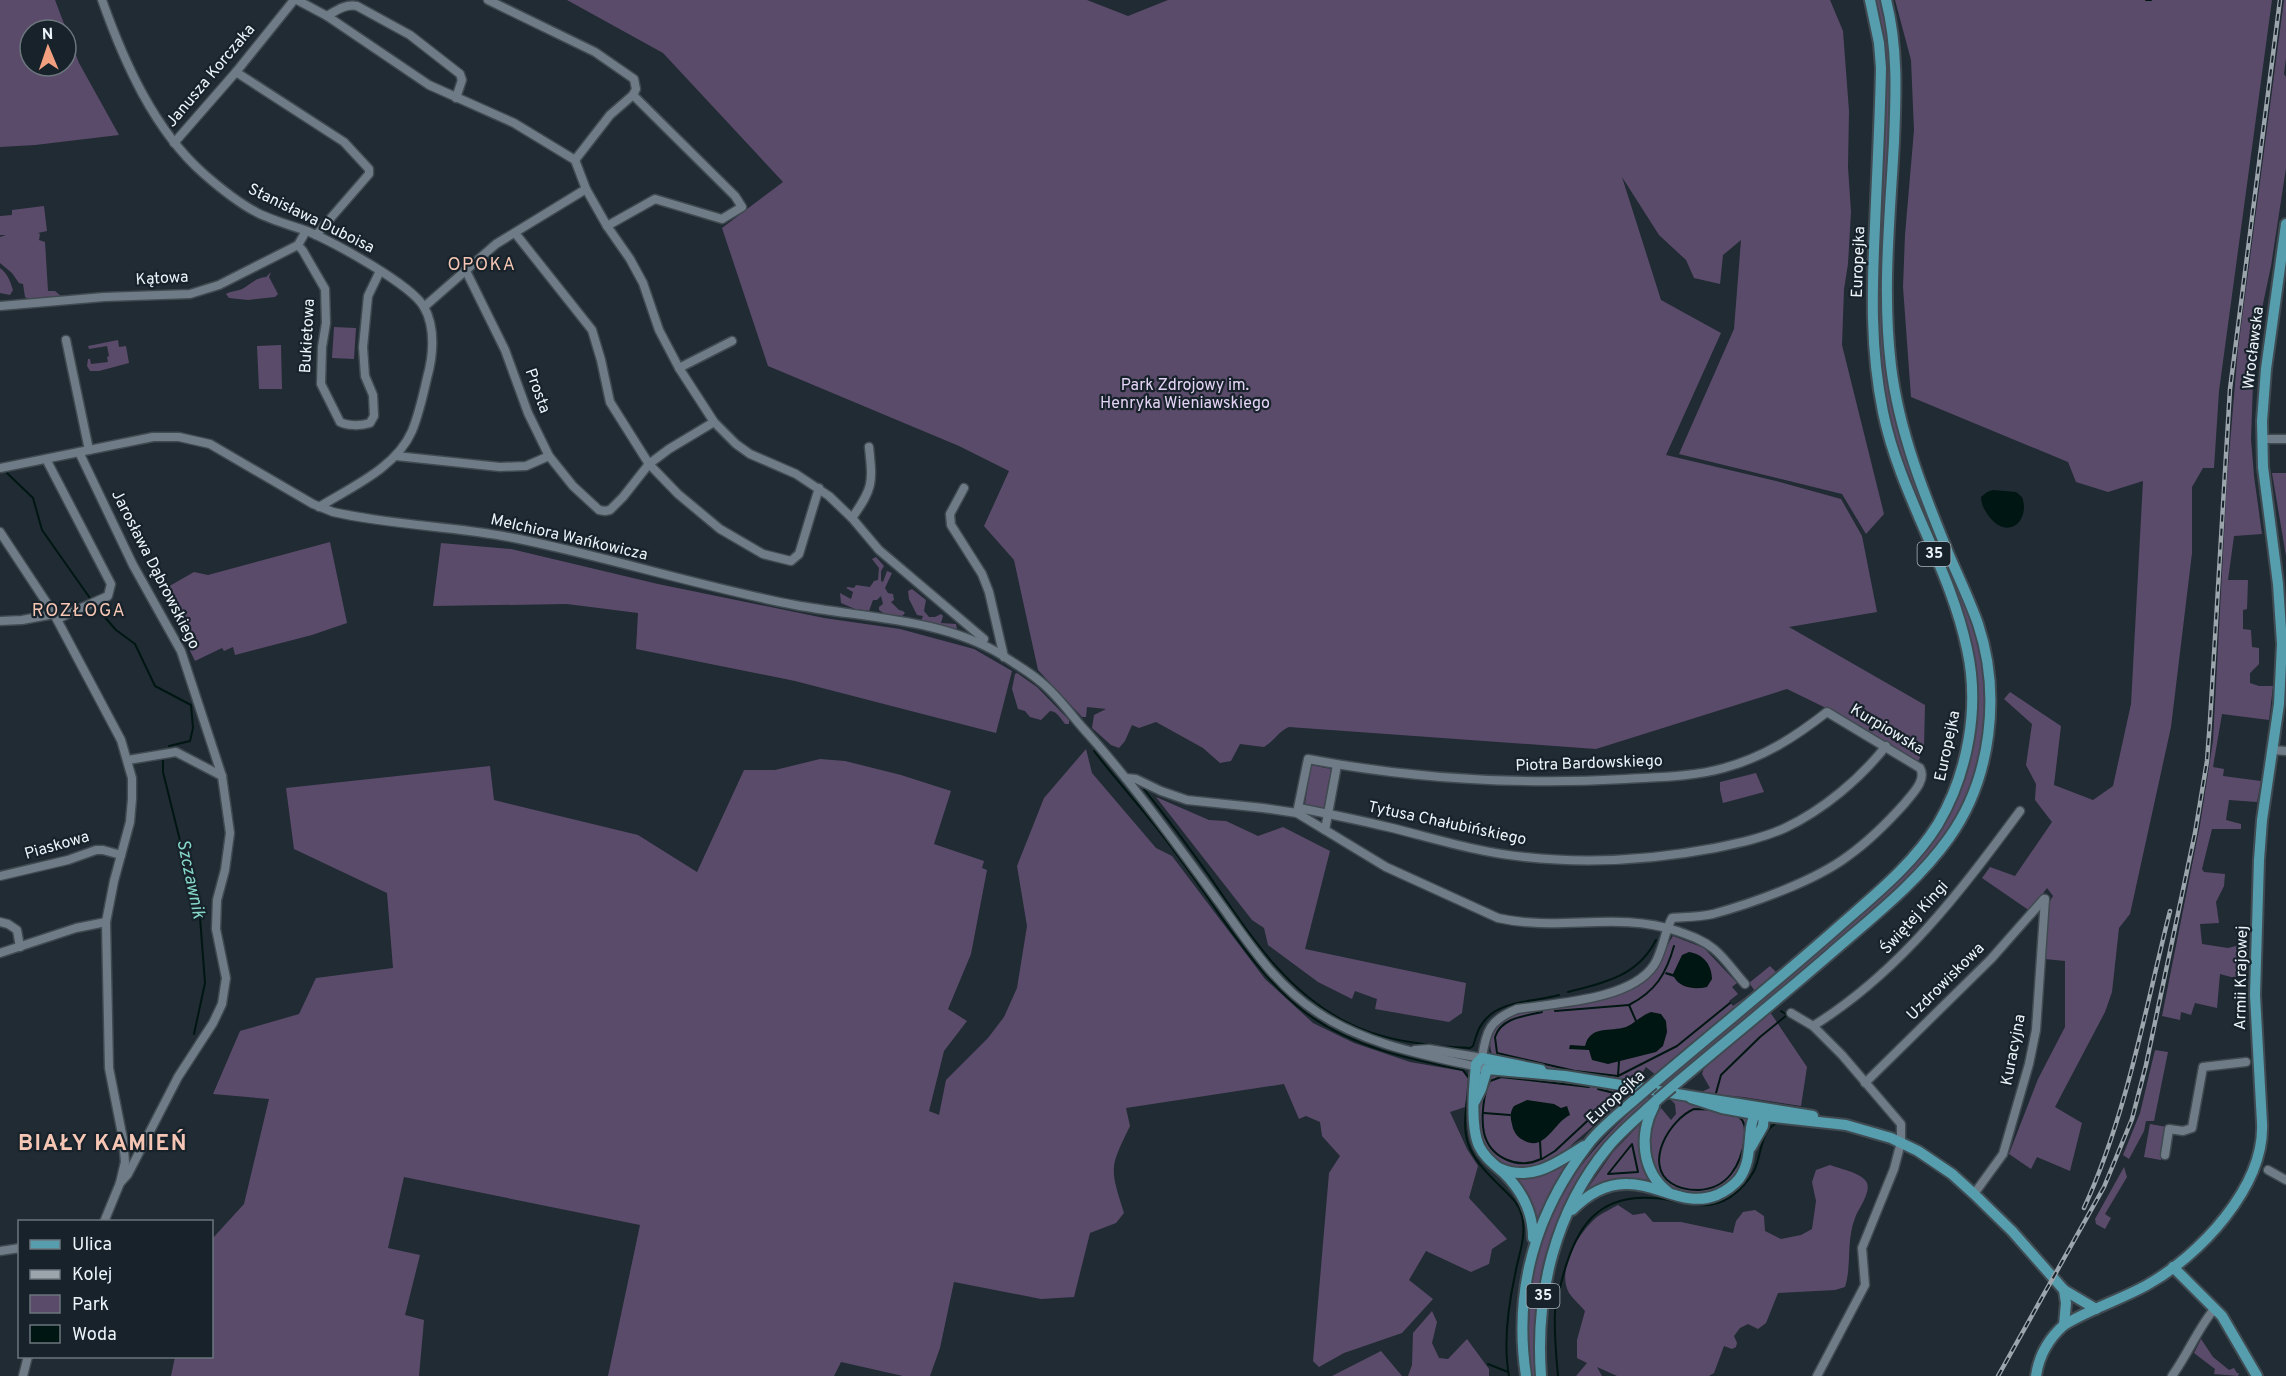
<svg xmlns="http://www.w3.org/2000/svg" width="2286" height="1376" viewBox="0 0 2286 1376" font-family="Overpass,sans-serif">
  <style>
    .green { fill: #5b4b6a; fill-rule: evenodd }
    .water { fill: #001612 }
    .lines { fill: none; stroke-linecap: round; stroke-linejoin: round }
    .stream { stroke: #001612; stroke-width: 2 }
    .minor-casing { stroke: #404a51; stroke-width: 11 }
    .major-casing { stroke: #404a51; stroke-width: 14 }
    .minor { stroke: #6f7c87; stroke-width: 8 }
    .major { stroke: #569dae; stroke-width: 10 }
    .rail-casing { stroke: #9ca5ac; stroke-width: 4.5 }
    .rail { stroke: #17222a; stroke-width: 2; stroke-dasharray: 7; stroke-linecap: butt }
    .major-bridge-casing { stroke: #404a51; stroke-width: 14; stroke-linecap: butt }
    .major-bridge { stroke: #569dae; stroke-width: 10 }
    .labels { text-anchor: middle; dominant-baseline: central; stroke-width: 4.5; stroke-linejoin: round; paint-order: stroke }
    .shield { fill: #17222a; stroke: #acb4bb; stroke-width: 1.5 }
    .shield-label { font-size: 15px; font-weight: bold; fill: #ecf3f9 }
    .street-label { font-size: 16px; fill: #ecf3f9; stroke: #17222a }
    .park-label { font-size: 16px; fill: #e5d4f7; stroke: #17222a }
    .neighbourhood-label { font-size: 18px; letter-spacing: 1.5px; fill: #f6c6b4; stroke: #17222a }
    .water-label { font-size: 18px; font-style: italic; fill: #85d7c8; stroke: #17222a }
    .district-label { font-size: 22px; font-weight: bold; letter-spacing: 1.5px; fill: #f6c6b4; stroke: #17222a }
  </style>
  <rect width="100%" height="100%" fill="#212b34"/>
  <g class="green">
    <path d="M0,0h55l24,63 40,72 -84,10 -35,2zM30,30h36v36h-36z"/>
    <path d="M567,0h520l41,16 40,-16h662l13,31 6,80 -1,56 3,45 -3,52 -4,25 -2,56 42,169 -18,20 -24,-40 -163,-40 55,-125 7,-89 -18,15 -3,29 -26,-6 -8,-18 -27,-25 -37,-58 39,123 60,33 -55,122 110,26 65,18 21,37 15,76 -88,15 136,78 -1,43 -6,14 -90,-53 -41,-20 -191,60 -307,-22c-10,4 -15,14 -25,20l-24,-3 -9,17 -11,2 -17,-15 -47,-26 -17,6 -7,-3 -7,16 -6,7 -8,-3 -19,-17 2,-13 12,-6 -19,-2 -1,10h-4l-44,-47 -24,-110 -30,-34 25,-55 -50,-25 -191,-80 -46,-138 61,-46 -120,-129z"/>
    <path d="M1875,0h7l9,58v333l87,249c18,82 3,160 -55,223 -31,33 -68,61 -102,91 -52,44 -103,88 -155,132l-4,-1 231,-200 71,-109 8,-128 -10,-38 -65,-166 -12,-52 -4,-31 -3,-71 8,-209z"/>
    <polygon points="1895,0 2272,0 2219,391 2214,468 2203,468 2192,487 2192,553 2171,727 2130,914 2119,928 2112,992 2105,1012 2055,1107 2082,1123 2070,1171 2037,1157 2031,1169 2009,1154 2038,1079 2065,1027 2065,961 2045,959 2045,910 2053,896 2047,888 2030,911 1982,878 1990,867 2015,876 2052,822 2035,800 2036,784 2026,765 2032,724 2004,699 2010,692 2061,726 2054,785 2093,800 2113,786 2131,704 2143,481 2108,492 2076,482 2068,462 1911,397 1903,287 1905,235 1914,130 1911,60"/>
    <polygon points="2284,0 2286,0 2286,58 2284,74 2286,77 2286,168 2271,266 2257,332 2254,355 2251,439 2254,476 2262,534 2234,536 2228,580 2248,580 2247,609 2243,610 2243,629 2251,630 2252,647 2259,648 2259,664 2250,673 2250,683 2259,686 2273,686 2269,720 2222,714 2213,767 2224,769 2223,776 2261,781 2257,802 2229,800 2226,820 2241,824 2241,829 2212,829 2202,869 2204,872 2225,874 2224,886 2216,902 2219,923 2200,924 2202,944 2228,948 2248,943 2247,977 2231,977 2220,974 2217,1008 2195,1003 2191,1015 2181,1012 2180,1020 2162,1016 2200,825 2213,741 2227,479 2238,349"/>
    <polygon points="44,206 47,231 38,233 40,234 39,240 45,242 48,291 55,291 61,296 29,299 25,297 23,284 19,283 12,273 0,263 0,237 6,235 0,235 0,216 12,215 12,210"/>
    <path d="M0,268c8,6 10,13 13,22l-3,5 -10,-2z"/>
    <path d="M271,272l-2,5 9,17 -3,3 -27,3 -19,-2 -3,-4c5,-3 11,-3 16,-5 9,-5 13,-11 24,-12z"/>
    <polygon points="334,327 356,328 354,359 332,358"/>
    <polygon points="118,340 119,347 126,346 129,363 99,371 90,371 87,366 88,359 90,359 91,364 108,362 107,357 109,356 107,346 89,349 88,346"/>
    <polygon points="281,345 282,389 259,389 257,346"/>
    <polygon points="2272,473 2286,473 2286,556"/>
    <polygon points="330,542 347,623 312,635 235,655 233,647 224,651 222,648 195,661 162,593 166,588 194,572 208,575"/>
    <polygon points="441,543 511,549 658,584 824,618 900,629 974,649 1012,671 996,733 795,681 636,649 638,613 567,604 433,606"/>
    <polygon points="876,557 884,566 881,571 881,581 883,582 887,571 892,573 885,588 888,593 893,594 894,600 891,602 899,610 903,611 905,613 902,616 885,614 879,610 879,607 883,604 881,596 877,600 873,600 869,611 855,609 841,603 840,593 851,599 853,592 846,588 848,587 854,588 856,585 870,587 874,581 878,580 879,568 872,559"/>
    <polygon points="912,589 926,600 924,611 929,617 935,617 941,614 943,616 941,623 956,624 957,629 921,621 923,616 917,615 909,599 908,591"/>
    <path d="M1017,673l20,14 32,33v4h-4c-5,-6 -7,-12 -15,-13l-9,9 -11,-3 -5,-6 -7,-2 -6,-20 3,-15z"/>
    <path d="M1086,749l6,24 64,75 16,8 93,123 48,44 41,20 56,19 52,9 6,7 -3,29 -15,5 17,37 11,17 -9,32 38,41 -15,10 -3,15 -18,8 -45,-21 -17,29 24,19 -31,34 -58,20 -25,14 -6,-6 16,-188 11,-17 -18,-20 -2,-14 -14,-6 -7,3 -15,-35 -158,24 4,18c-21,43 -20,42 -6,87l-8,10 -26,10 -16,64 -33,2 -87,-17 -14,66 -10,28h-27l-62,-14 -7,14h-226l32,-151 -236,-48 -16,71 32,7 -15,60 19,5 -5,56h-248l4,-19 37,-1v-117l32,-35 25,-105 -56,-5 27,-63 59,-17 17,-36 77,-10 -6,-75 -93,-44 -8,-61 204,-22 4,34 144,35 59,37 47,-102h31l45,-11 25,2 56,14 50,16 -17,53 50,17 -2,7 5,2 -16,84 -23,55 19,12 -23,30 -15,60 10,4 7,-35 42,-42 16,-21 13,-29 10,-62 -10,-60 27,-68z"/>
    <polygon points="1311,765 1331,769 1324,808 1305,804"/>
    <polygon points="1756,773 1764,792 1723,803 1720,790 1720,782"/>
    <polygon points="1156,797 1209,820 1226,821 1258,836 1283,827 1330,851 1305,949 1466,983 1462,1013 1449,1022 1375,1009 1377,999 1355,991 1352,999 1318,982 1268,945 1264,928 1252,920"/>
    <path d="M1673,936l31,12 33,35 -5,4 6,7 -9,7 4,5 22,-15 -6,-8 21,-17 8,8 -121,102 -11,-9 -5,8 1,6 4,3 -72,-11 -79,-16 -3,-3c-6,-18 4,-30 19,-38 41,-13 111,-9 140,-40 11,-12 13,-27 22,-40z"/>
    <polygon points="1770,1012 1807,1067 1801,1106 1743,1097 1699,1093 1710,1088 1702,1074 1704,1068"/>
    <polygon points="2155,1050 2168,1052 2154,1121 2146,1121 2144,1131 2129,1159 2123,1155 2140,1113"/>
    <path d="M1503,1074l183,27 59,15 4,6 -8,44 -6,10 -8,8 -17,10 -17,1 -21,-6 -17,-17 -8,-29 7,-24 7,-11 10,12 5,-6 -1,-10 -4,-4 -47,-7 -7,2 5,5c-15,14 -30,27 -45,40 -7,6 -14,14 -21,18 -36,21 -74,8 -77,-36 -1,-16 4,-31 10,-45z"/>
    <path d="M1647,1097l4,1c-88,83 -124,155 -115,278h-5c-11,-127 21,-195 116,-279z"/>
    <polygon points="1640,1124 1642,1125 1654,1183 1643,1182 1583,1195 1613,1152"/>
    <polygon points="2150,1124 2167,1127 2161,1160 2144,1157"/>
    <polygon points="1571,1159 1537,1218 1536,1218 1511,1175"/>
    <path d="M1830,1165c10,4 33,8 37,18 4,10 -9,26 -12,35 -9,23 -3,47 -10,69l-10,3 -57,3 -12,30 -8,6 -10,-5 -8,4 -6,8 3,7 -1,4 -4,2 -8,-3 -10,27 -5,3h-92l-20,-9 5,9h-26l11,-13 -10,-5v-18l8,-29c-5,-6 -12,-12 -16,-18 -13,-24 10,-61 28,-76 7,-5 14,-8 21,-12l15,10 12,-2 8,9h28l52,11 3,-12 7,-9 12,-2 9,6 1,15 16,8 20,-4 11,-6 4,-28 -4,-19 4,-12z"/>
    <polygon points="2124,1167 2127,1177 2105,1214 2111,1218 2105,1229 2096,1224 2095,1219"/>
    <polygon points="1432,1311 1437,1322 1432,1343 1439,1358 1448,1359 1467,1339 1489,1369 1489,1376 1408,1376 1412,1365 1413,1333"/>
    <polygon points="2201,1339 2213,1357 2229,1370 2234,1368 2237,1373 2239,1373 2238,1376 2214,1374 2215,1369 2194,1353"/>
    <polygon points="1381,1351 1402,1376 1332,1376"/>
  </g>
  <g class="water">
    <path d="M1993,490l23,2 6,5c9,24 -15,45 -34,18 -4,-6 -7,-11 -7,-18l6,-5z"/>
    <path d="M1689,952c14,2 23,13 23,27l-5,8c-12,3 -27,1 -33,-10l-9,-3 1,-2 7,2 9,-19z"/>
    <path d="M1651,1012l10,2 5,7 1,11 -4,14 -7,6 -48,12 -16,-4 -3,-10 -20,-1 1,-4 15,1c5,-21 25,-14 41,-19 9,-4 16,-12 25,-15z"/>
    <path d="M1527,1100l27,4 7,4 6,-2 3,9c-16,7 -25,38 -47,25 -6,-3 -10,-9 -11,-16 -2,-7 -2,-12 2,-18z"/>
  </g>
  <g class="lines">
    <g class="stream">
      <polyline points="2146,0 2151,0"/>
      <polyline points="7,473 33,498 42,530 92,601"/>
      <polyline points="95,606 116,630 135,644 155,686 191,705 193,728 190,741 169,746"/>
      <path d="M1094,751c23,30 49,58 72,89 18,24 36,49 53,74 26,36 51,72 87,99 46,34 102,46 157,57l7,10"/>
      <polyline points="163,760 163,772 190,881 199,904 205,983 194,1034"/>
      <path d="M1144,789c23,29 45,58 66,88 39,57 76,116 140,147 26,13 52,17 80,21"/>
      <path d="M1568,992c36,-9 70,-16 88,-52"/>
      <polyline points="1555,1011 1629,1005"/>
      <path d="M1542,1012c-18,4 -41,6 -47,25l2,16 78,18 43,5 59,-30 53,-43"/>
      <path d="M1636,1021l-7,-16c27,-14 37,-31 45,-59"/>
      <path d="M1435,1046l35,2 3,-2c3,-8 4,-16 9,-22 15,-24 52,-22 77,-29"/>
      <polyline points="1618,1076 1619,1061"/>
      <path d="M1469,1089c-9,50 -4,63 32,98 9,9 18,16 21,29 5,21 -4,40 -7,59 -7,32 -12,68 -6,101"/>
      <polyline points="1598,1089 1614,1093"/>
      <polyline points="1716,1093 1721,1075 1760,1037 1787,1015 1781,1011"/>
      <path d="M1694,1109c13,0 34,1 45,8 7,5 6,13 6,21 -4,27 -17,51 -47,52 -9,0 -20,-2 -27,-7 -28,-19 -1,-64 23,-74z"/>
      <polyline points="1484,1113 1510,1115"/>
      <path d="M1540,1141l1,18c-23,11 -51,-1 -57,-26 -3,-14 -1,-39 6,-52l11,-4 88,10"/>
      <polygon points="1632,1144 1638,1172 1608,1174"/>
      <polyline points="1542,1159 1555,1151 1612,1098 1614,1093"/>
      <polyline points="1488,1364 1508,1372"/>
      <path d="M1558,1376c-2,-21 -4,-43 -3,-64 1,-12 5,-24 8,-36 13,-48 34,-82 90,-78 27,1 50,16 76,0 10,-7 19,-16 25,-27 8,-16 6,-44 26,-49"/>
    </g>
    <g class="minor-casing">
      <g id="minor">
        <path d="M102,0c22,62 52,130 102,174 16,14 33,28 52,38 15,8 34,13 51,19 26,11 104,53 117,76 12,21 9,50 3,71 -4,18 -8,36 -15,53 -16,37 -61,56 -93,76"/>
        <polyline points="297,0 327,16 429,85 514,123 575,160 586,189 607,226 630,259 643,283 659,330 679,368 714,422 736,444 750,454 796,474 829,496 852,518 879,550 984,639 982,644"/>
        <polyline points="488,0 595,52 634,79 636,89 633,95 735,196 742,207 722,219 655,199 607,226"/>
        <path d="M327,16c10,-6 18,-12 30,-10l53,29 50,39 2,6 -6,18"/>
        <polyline points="236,72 344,142 369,169 369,174 316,235"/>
        <polyline points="174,143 236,72 294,0"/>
        <polyline points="575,160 610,115 633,95"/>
        <polyline points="515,233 592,330 601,360 610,402 649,464 678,494 720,529 763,554 791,561 799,554 819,488"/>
        <path d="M298,245l5,6 22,38 1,34 -4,24 -1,37 19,38c7,4 21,4 30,1l4,-7 -1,-21 -8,-19 -2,-29 5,-51 12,-25"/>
        <polyline points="465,269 505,350 528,413 549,456 573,486 599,510 605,511 610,510 623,497 649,464 669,449 714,422"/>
        <polyline points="0,306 104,297 190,294 219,285 298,245 306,231"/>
        <polyline points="424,307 496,244 586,189"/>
        <polyline points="66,340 89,450"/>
        <polyline points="679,368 732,341"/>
        <polyline points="2262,439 2286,439"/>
        <polyline points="79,452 133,565 181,651 222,776 230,833 225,870 217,900 216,929 226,978 222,1004 213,1023 178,1077 128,1174 120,1183"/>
        <polyline points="396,456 500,467 526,466 549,456"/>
        <polyline points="46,459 111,584 108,596 57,619"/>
        <path d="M0,468l153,-31h26l31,7 103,60 20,8c61,14 125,14 186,27 93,19 183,48 276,66 68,13 147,13 207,50 13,9 28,17 39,27 16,13 28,30 41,45 50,55 93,115 137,175 29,40 56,83 98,110 49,33 109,43 165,56"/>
        <polyline points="964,488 950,514 951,525 982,574 989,592 1004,657"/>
        <path d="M852,518c21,-30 21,-34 17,-71"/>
        <polyline points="0,532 54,614 121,740 132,778 132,799 130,822 114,881 106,922 109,1068 123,1139 125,1162 120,1183 104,1222"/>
        <polyline points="0,621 22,620 54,614"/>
        <polyline points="2273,750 2286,751"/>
        <polyline points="128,760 176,752 222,776"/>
        <path d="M1126,778l10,1 25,12 26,9 76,8 34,5 89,54 112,51c61,14 119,-7 179,13 14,5 26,9 37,18 12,10 21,24 31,35"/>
        <path d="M1299,808c30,6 60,12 89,19 45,11 91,26 137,30 64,7 127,3 190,-9 24,-5 48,-10 70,-20 38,-18 75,-49 101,-82"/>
        <path d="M1297,813l11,-54c105,20 210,26 317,20 33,-2 67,-2 99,-11 40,-11 71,-31 103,-56l93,56c7,12 -8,26 -15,35 -17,19 -36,38 -57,53 -33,25 -95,47 -135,58 -13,3 -28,3 -41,4 -8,15 -9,33 -18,47 -23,35 -98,38 -137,44 -27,11 -31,21 -35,49l4,4"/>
        <polyline points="1325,830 1337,765"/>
        <polyline points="0,876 68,860 96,850 103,850 121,855"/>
        <polyline points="0,922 8,924 17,930 20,947"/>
        <polyline points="0,953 76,928 106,922"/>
        <polyline points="1791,1013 1813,1026 1842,1055 1901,1124 1901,1142 1894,1169 1862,1248 1865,1285 1817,1376"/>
        <path d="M1813,1026c87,-54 147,-134 207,-215"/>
        <polyline points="1415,1050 1429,1049 1482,1058"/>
        <polyline points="1865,1083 1991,959 2044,899"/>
        <polyline points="2165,1155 2169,1129 2183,1131 2192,1128 2203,1067 2246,1062"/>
        <polyline points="2268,1170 2286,1180"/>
        <polyline points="1974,1194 2003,1154 2029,1064 2036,1030 2045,899"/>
        <polyline points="0,1251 20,1248"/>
        <polyline points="23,1376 28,1356"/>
        <path d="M2172,1376c16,-22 26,-48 43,-68"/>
      </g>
    </g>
    <g class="major-casing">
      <g id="major">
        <path d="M1653,1084c61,-52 123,-102 183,-155 36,-32 76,-63 102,-105 30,-51 42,-117 29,-175 -17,-82 -67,-154 -84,-237 -13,-63 -11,-122 -8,-186 2,-53 5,-106 6,-158l-2,-25 -9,-43"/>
        <path d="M1672,1087c52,-44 105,-87 157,-132 41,-36 88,-72 120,-117 43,-60 52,-145 29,-214 -8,-23 -19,-46 -29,-69 -25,-61 -50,-123 -58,-189 -9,-74 -1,-150 3,-224 2,-48 4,-95 -8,-142"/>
        <polyline points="1691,1098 1722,1108 1765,1116 1846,1125 1891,1138 1918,1151 1952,1174 1974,1194 2012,1231 2064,1290 2096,1309"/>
        <polyline points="1475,1101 1481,1089 1487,1069 1565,1076 1813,1116"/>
        <path d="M1654,1106c-15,28 -13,65 14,86"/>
        <polyline points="1751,1147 1763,1126 1764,1112"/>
        <path d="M1499,1168c32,15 59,-6 85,-22"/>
        <path d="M1572,1210c15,-15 34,-27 56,-26 32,0 57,24 89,11 9,-4 16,-9 22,-16 16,-22 6,-49 18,-70"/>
        <path d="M1533,1238c0,-26 -11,-47 -29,-65 -10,-9 -19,-15 -25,-27 -9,-20 -5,-60 -3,-82l6,-6 59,12"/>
        <polyline points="2173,1267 2222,1316 2257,1376"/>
        <polyline points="2064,1325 2066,1303 2064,1290"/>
        <path d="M1526,1376c-13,-87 9,-163 63,-233 13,-17 33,-32 50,-47"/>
        <path d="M1541,1376c-6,-82 14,-165 67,-229 15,-18 33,-32 50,-48"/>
        <path d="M2036,1376c3,-21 12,-37 28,-51 26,-16 56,-25 83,-40 52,-29 118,-98 115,-162l-7,-128 4,-135 3,-40 17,-116 3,-60 -4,-60 -15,-117 -1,-46 4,-52 20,-145"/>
      </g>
    </g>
    <use href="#minor" class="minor"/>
    <use href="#major" class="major"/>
    <g class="rail-casing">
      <g id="rail">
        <path d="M2084,1208c43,-94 61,-198 86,-297"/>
        <polyline points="1998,1376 2104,1187 2132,1119 2146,1065 2195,833 2207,761 2210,721 2230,389 2280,0"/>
      </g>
    </g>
    <use href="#rail" class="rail"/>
    <g class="major-bridge-casing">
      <g id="major-bridge">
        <polyline points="1639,1096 1653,1084"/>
        <polyline points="1658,1099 1672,1087"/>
      </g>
    </g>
    <use href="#major-bridge" class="major-bridge"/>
  </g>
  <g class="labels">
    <g class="shield">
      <rect x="1917.5" y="542" width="33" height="24" rx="4.5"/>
      <rect x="1526.5" y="1284" width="33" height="24" rx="4.5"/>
    </g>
    <g class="shield-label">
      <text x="1934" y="554">35</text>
      <text x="1543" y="1296">35</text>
    </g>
    <g class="street-label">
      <text transform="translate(211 76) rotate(-50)">Janusza Korczaka</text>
      <text transform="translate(311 219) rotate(26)">Stanisława Duboisa</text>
      <text transform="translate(1859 262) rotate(-88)">Europejka</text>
      <text transform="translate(162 279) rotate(-3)">Kątowa</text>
      <text transform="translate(308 336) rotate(-87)">Bukietowa</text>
      <text transform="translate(2254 348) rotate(-83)">Wrocławska</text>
      <text transform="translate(537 391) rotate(70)">Prosta</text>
      <text transform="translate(569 538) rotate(13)">Melchiora Wańkowicza</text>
      <text transform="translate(155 570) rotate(63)">Jarosława Dąbrowskiego</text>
      <text transform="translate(1887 730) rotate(31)">Kurpiowska</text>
      <text transform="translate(1948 746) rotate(-78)">Europejka</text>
      <text transform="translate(1589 764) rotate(-2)">Piotra Bardowskiego</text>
      <text transform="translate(1447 824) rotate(12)">Tytusa Chałubińskiego</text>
      <text transform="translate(57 846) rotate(-16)">Piaskowa</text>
      <text transform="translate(1915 918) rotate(-48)">Świętej Kingi</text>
      <text transform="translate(2242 978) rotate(-89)">Armii Krajowej</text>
      <text transform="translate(1946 982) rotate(-45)">Uzdrowiskowa</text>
      <text transform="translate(2014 1050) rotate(-79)">Kuracyjna</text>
      <text transform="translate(1616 1098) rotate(-42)">Europejka</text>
    </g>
    <g class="park-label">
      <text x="1185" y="386">Park Zdrojowy im.<tspan x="1185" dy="18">Henryka Wieniawskiego</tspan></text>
    </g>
    <g class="neighbourhood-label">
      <text x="482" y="265">OPOKA</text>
      <text x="79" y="611">ROZŁOGA</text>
    </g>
    <g class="water-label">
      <text transform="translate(190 879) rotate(78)">Szczawnik</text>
    </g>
    <g class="district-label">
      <text x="103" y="1144">BIAŁY KAMIEŃ</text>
    </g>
  </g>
  <rect x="18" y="1220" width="195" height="138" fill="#17222a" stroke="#6c767d" stroke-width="1.5"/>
  <rect x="30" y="1240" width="30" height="9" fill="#569dae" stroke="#6c767d" stroke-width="1.5"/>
  <text x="72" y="1250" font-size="18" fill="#ecf3f9">Ulica</text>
  <rect x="30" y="1270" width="30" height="9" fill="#9ca5ac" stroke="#6c767d" stroke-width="1.5"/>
  <text x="72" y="1280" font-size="18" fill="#ecf3f9">Kolej</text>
  <rect x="30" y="1295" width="30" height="18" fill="#5b4b6a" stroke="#6c767d" stroke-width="1.5"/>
  <text x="72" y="1310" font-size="18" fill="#ecf3f9">Park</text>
  <rect x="30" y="1325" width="30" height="18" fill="#001612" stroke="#6c767d" stroke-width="1.5"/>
  <text x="72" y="1340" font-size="18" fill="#ecf3f9">Woda</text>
  <g transform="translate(48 48) rotate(358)"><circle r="28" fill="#17222a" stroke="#6c767d" stroke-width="1.5"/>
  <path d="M0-4.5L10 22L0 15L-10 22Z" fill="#f2a080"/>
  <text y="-9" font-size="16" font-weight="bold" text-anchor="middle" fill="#ecf3f9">N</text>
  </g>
</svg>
